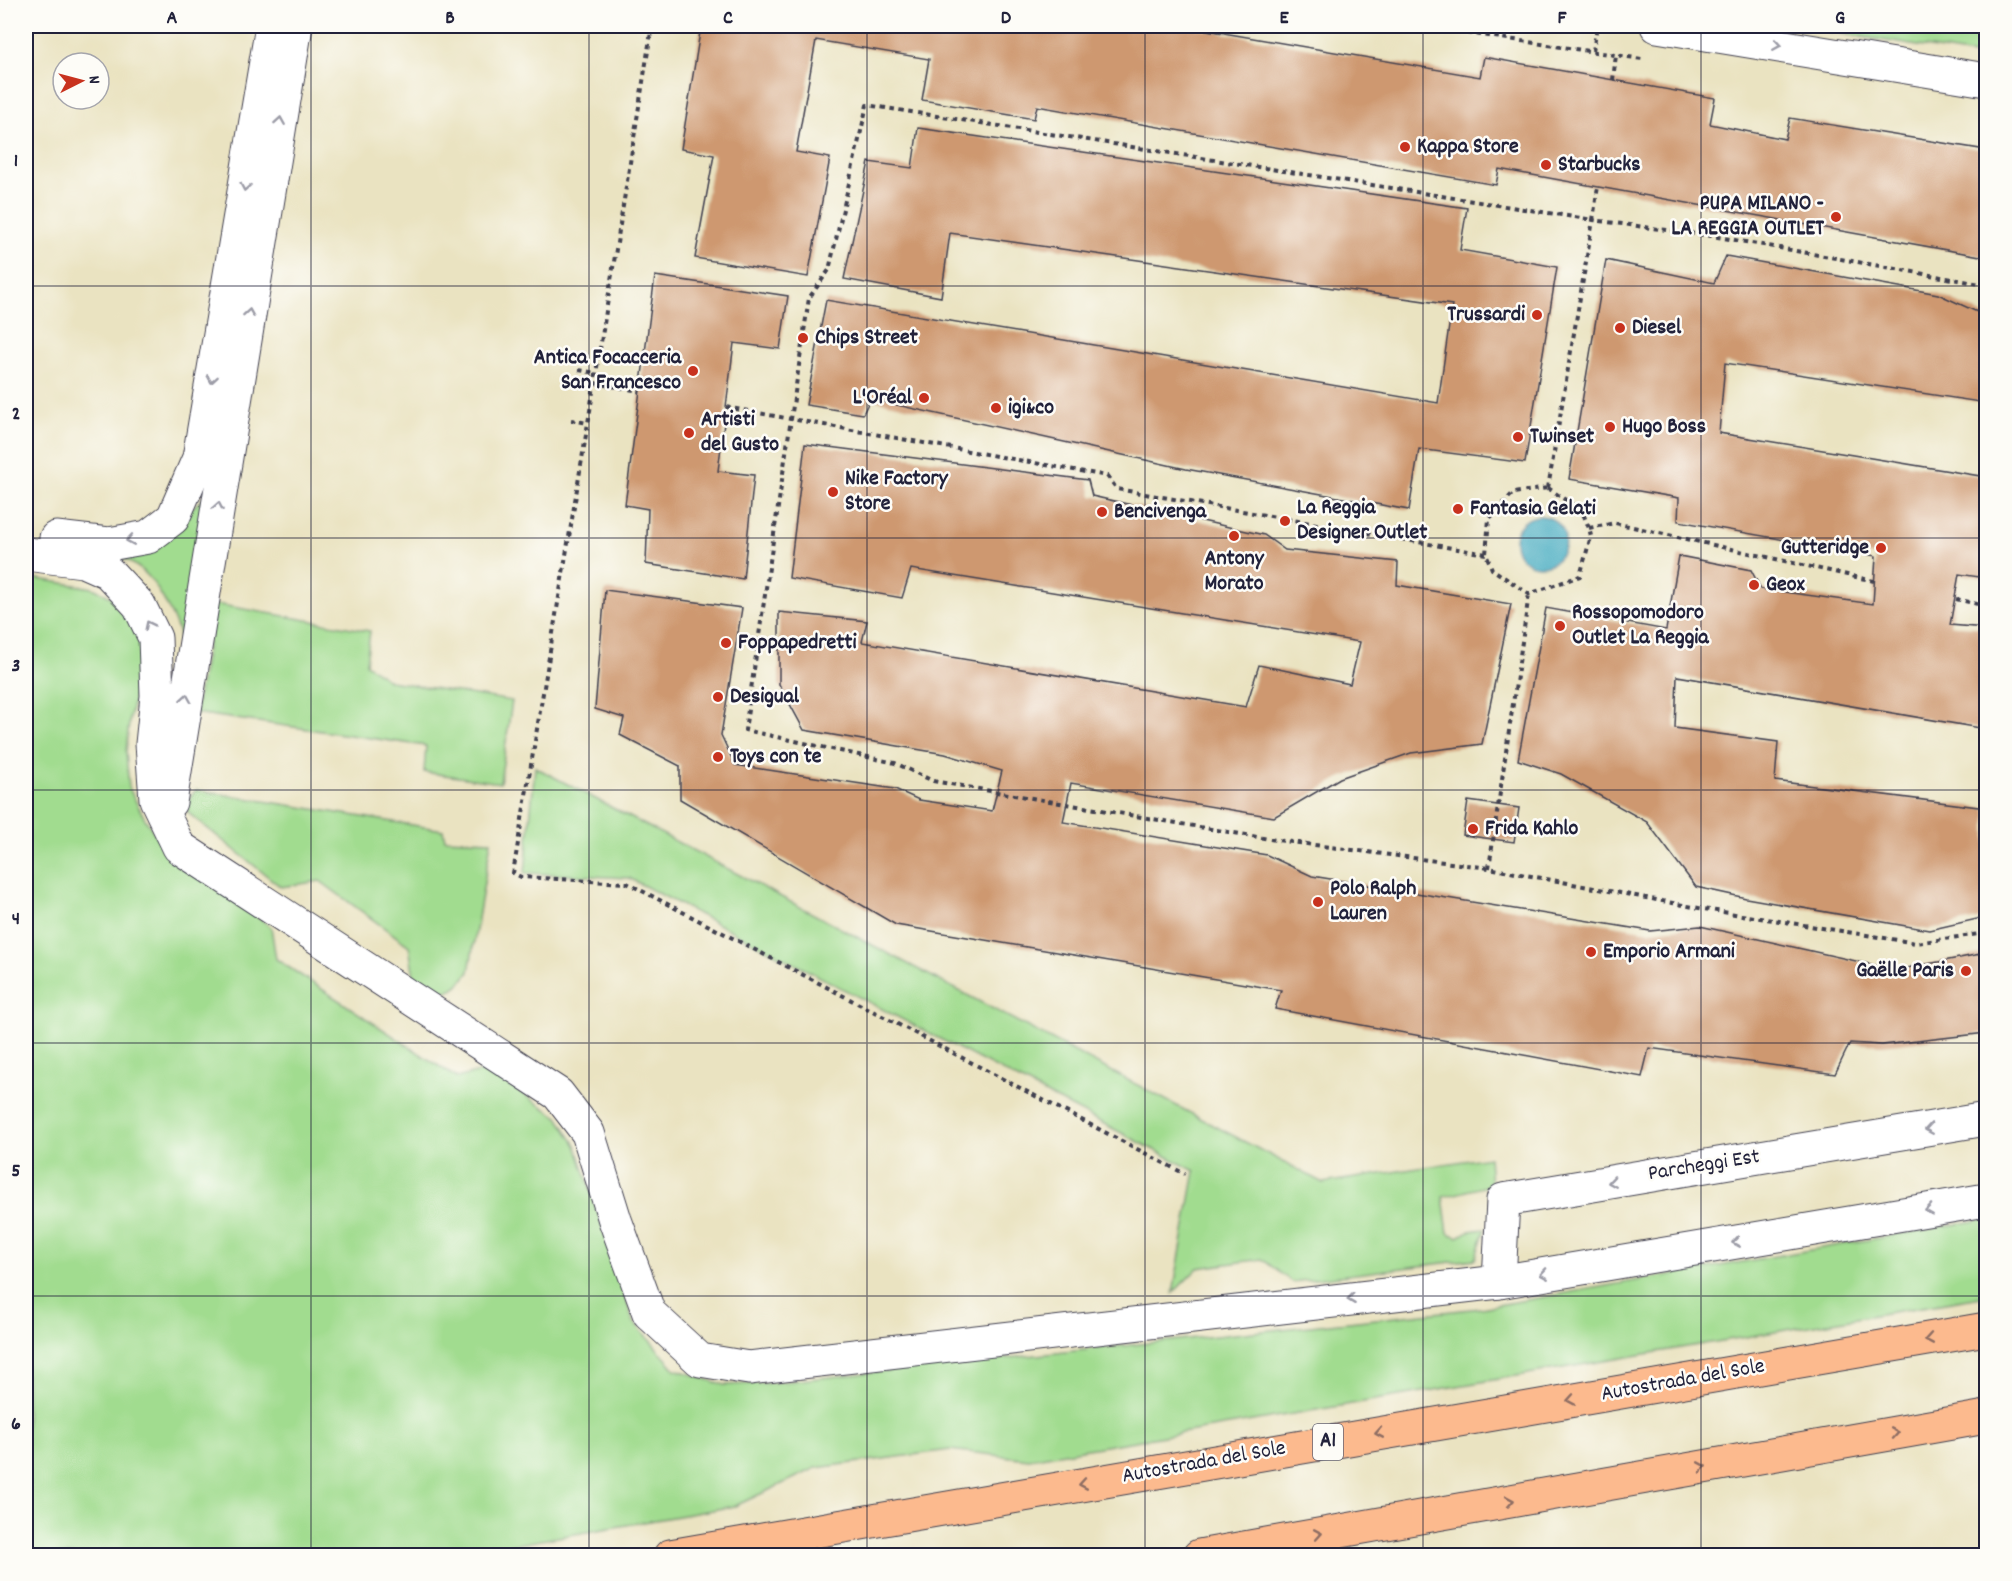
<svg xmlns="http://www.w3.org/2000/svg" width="2012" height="1581" viewBox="0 0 2012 1581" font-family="Dekko,sans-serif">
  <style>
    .green { fill: #a1dc8f; stroke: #627f65; stroke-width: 1.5 }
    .water { fill: #3fa9bf; stroke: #30667d; stroke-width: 1.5 }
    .building { fill: #ce9870 }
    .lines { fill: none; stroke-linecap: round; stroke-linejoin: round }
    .minor-casing { stroke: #403f4f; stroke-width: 35 }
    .highway-casing { stroke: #403f4f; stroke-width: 35 }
    .path { stroke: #403f4f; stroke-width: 4; stroke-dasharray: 4.5 4.5; stroke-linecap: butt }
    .minor { stroke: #fff; stroke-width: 33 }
    .highway { stroke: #fcba8e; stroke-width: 33 }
    .oneway { stroke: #9c9ca7 }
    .oneway2 { stroke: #8f6e64 }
    .grid { fill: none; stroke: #22223b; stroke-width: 1.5; stroke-opacity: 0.55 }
    .poi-dot { fill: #c8321e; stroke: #fdfcf7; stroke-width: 2 }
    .labels { text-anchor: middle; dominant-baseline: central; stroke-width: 5; stroke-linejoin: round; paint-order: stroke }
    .shield { fill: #fdfcf7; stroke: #646373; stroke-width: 1.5 }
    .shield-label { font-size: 21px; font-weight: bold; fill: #22223b }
    .poi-label { font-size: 22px; font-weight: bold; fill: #22223b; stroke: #fdfcf7; text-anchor: start }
    .street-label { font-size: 22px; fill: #22223b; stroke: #fdfcf7 }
    .neatline { fill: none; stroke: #22223b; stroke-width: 2 }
    .grid-label { font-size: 20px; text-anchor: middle; font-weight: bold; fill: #22223b }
  </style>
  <rect width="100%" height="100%" fill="#fdfcf7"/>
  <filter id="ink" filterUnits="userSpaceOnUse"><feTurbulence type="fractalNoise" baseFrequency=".0167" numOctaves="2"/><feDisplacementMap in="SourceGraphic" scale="12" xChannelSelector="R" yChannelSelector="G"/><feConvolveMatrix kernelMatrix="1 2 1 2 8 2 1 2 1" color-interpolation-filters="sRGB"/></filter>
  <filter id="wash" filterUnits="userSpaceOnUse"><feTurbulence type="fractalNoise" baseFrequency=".008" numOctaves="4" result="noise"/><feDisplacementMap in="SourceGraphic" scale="24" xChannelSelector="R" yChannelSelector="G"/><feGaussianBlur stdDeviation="1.35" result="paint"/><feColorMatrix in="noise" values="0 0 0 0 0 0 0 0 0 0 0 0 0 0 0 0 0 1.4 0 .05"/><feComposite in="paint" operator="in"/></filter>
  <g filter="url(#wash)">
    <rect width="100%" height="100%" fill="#eae3c1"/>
    <g class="green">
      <polygon points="1795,26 1986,26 1986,57"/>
      <path d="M204,498l-30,186 -2,-4c3,-12 7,-25 8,-37 1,-16 -24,-60 -35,-70 -11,-10 -23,-16 -37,-22l78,-38z"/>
      <polygon points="26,577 93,588 117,600 143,645 140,669 129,723 126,752 129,788 145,819 164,847 271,927 276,959 457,1078 487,1070 558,1117 576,1145 633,1321 675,1369 724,1385 772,1383 1481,1308 1986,1219 1986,1296 1029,1459 950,1450 816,1468 735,1506 456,1555 26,1555"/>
      <polygon points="215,604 370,631 366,664 390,681 512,701 500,783 424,772 426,746 195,713"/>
      <polygon points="535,767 1323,1183 1489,1157 1491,1185 1443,1197 1448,1233 1458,1237 1469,1231 1485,1229 1475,1259 1292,1282 1262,1259 1198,1268 1173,1293 1195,1171 629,878 525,873"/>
      <path d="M196,790l247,40 2,9 46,2 -22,131c-20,27 -30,24 -55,5l-5,-31 -89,-65 -39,6 -94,-75 3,-15z"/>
    </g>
    <circle class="water" cx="1540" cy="541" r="25"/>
    <g id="blocks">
      <g class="building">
        <polygon points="701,26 1183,26 1480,77 1484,57 1715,98 1710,124 1785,139 1790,118 1986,150 1986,257 1499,169 1496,185 1037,106 1034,119 922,100 929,59 816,40 796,152 830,158 808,277 695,258 714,155 681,149"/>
        <polygon points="918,128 1467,208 1460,250 1557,267 1525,463 1419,449 1409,510 1186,469 870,399 863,414 806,405 826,300 1438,403 1452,305 950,233 941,297 844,279 869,162 912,168"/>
        <polygon points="1726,256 1938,294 1986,316 1986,403 1725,363 1719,433 1986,477 1986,578 1959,574 1950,625 1986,628 1986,729 1677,676 1675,728 1778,742 1775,781 1986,808 1986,917 1929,930 1746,898 1696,887 1647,822 1561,774 1518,760 1546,608 1666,630 1679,556 1751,570 1761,589 1873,604 1876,556 1678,521 1679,498 1569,479 1606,260 1714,283"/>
        <polygon points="655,276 788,296 780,349 734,343 718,471 754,475 743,579 646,564 648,509 625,505"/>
        <polygon points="805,444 1088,480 1092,496 1264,535 1285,550 1398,562 1397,585 1511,604 1482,744 1411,753 1340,778 1274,817 1071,783 1063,822 1267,855 1312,876 1650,931 1700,926 1896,970 1986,953 1986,1033 1882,1045 1850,1043 1835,1074 1649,1048 1642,1077 1275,1009 1281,990 896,925 680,799 680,766 620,735 624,718 595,709 605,590 742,608 721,735 735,765 895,789 919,800 992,811 1002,771 945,754 804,730 779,684 779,612 867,621 862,642 1246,707 1259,665 1350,684 1360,642 911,569 902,598 789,578"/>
        <polygon points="1468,801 1519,808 1514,842 1463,835"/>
      </g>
    </g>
  </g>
  <g filter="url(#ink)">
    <use href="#blocks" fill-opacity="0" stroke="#403f4f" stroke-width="1.5"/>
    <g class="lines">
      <g class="minor-casing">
        <g id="minor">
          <polyline points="1657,26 1986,80"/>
          <polyline points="56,538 109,544 148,537 173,518 199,458 272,26"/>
          <polyline points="26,554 83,561 108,572 139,605 155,638 157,696 152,744 156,799 179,847 558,1094 588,1133 615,1220 649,1313 700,1360 749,1368 1499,1282 1986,1200"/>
          <polyline points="170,802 296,26"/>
          <polyline points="1499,1282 1503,1200 1986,1119"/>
        </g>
      </g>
      <g class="highway-casing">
        <g id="highway">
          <polyline points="670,1556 1986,1329"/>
          <polyline points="1199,1556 1986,1417"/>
        </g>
      </g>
      <g class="path">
        <polyline points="652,26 588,423 513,873 521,877 627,883 1185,1174"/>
        <polyline points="1441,29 1642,59"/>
        <polyline points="1593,51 1597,26"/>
        <polyline points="1613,80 1616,55"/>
        <polyline points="579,370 596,373"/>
        <polyline points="594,383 640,391"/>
        <polyline points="726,407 791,419 745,730 895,763 933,781 1269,839 1489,868 1704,909 1916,943 1986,933"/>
        <polyline points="571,420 588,423"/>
        <polyline points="1548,488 1593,220 1718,237 1986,285"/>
        <polygon points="1548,488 1582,511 1589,528 1591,536 1580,576 1529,594 1492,569 1486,554 1489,519 1513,493"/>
        <polyline points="1589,528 1615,523 1874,581"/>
        <polyline points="1486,554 1117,489 1107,476 791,419 809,298 829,270 867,105 1593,220 1598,186"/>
        <polyline points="1956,599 1986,606"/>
        <polyline points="1489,868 1529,594"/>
      </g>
      <use href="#minor" class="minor"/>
      <use href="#highway" class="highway"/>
    </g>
    <defs><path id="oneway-chevron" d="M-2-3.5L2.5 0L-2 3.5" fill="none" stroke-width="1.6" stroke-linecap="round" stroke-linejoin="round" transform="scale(1.5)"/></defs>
    <g class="oneway">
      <use href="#oneway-chevron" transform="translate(1777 45) rotate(9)"/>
      <use href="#oneway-chevron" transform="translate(280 121) rotate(-81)"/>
      <use href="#oneway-chevron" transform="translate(245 187) rotate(100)"/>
      <use href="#oneway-chevron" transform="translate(249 313) rotate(-81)"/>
      <use href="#oneway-chevron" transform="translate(212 379) rotate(99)"/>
      <use href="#oneway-chevron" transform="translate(218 506) rotate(-80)"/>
      <use href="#oneway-chevron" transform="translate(130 540) rotate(170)"/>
      <use href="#oneway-chevron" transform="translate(149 625) rotate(-116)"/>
      <use href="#oneway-chevron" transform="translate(186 698) rotate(-81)"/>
      <use href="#oneway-chevron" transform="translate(1929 1129) rotate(171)"/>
      <use href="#oneway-chevron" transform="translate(1612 1182) rotate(171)"/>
      <use href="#oneway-chevron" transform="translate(1929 1210) rotate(171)"/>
      <use href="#oneway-chevron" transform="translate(1736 1242) rotate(171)"/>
      <use href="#oneway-chevron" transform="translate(1544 1274) rotate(171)"/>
      <use href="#oneway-chevron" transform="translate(1351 1299) rotate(173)"/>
    </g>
    <g class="oneway2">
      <use href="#oneway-chevron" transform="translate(1929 1339) rotate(170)"/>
      <use href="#oneway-chevron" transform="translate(1571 1400) rotate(170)"/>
      <use href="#oneway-chevron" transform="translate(1379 1433) rotate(170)"/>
      <use href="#oneway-chevron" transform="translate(1895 1433) rotate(-10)"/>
      <use href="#oneway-chevron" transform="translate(1702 1467) rotate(-10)"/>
      <use href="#oneway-chevron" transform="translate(1083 1484) rotate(170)"/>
      <use href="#oneway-chevron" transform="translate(1510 1501) rotate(-10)"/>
      <use href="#oneway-chevron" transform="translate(1318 1534) rotate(-10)"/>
    </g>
  </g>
  <path class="grid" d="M311,26v1530M589,26v1530M867,26v1530M1145,26v1530M1423,26v1530M1701,26v1530M26,286h1960M26,538h1960M26,790h1960M26,1043h1960M26,1296h1960"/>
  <g class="poi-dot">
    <circle cx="1405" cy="147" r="6"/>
    <circle cx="1546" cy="165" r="6"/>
    <circle cx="1836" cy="217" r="6"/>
    <circle cx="1537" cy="315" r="6"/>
    <circle cx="1620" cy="328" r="6"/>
    <circle cx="803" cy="338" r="6"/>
    <circle cx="693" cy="371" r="6"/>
    <circle cx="924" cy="398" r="6"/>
    <circle cx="996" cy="408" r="6"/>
    <circle cx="1610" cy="427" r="6"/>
    <circle cx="689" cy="433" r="6"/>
    <circle cx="1518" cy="437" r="6"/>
    <circle cx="833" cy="492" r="6"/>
    <circle cx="1458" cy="509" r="6"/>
    <circle cx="1102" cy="512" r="6"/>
    <circle cx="1285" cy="521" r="6"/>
    <circle cx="1234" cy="536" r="6"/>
    <circle cx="1881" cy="548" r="6"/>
    <circle cx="1754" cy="585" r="6"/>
    <circle cx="1560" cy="626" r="6"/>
    <circle cx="726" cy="643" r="6"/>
    <circle cx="718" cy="697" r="6"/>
    <circle cx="718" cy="757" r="6"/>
    <circle cx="1473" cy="829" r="6"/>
    <circle cx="1318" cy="902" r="6"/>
    <circle cx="1591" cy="952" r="6"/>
    <circle cx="1966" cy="971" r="6"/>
  </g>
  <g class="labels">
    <rect class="shield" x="1313" y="1424" width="30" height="36" rx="4.5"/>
    <g class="shield-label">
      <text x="1328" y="1442">A1</text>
    </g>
    <g class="poi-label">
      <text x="1417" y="147">Kappa Store</text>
      <text x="1558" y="165">Starbucks</text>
      <text x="1824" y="204" text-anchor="end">PUPA MILANO -<tspan x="1824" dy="25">LA REGGIA OUTLET</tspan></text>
      <text x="1525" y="315" text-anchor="end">Trussardi</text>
      <text x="1632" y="328">Diesel</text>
      <text x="815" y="338">Chips Street</text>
      <text x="681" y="358" text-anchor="end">Antica Focacceria<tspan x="681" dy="25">San Francesco</tspan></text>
      <text x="912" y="398" text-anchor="end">L'Oréal</text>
      <text x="1008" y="408">igi&amp;co</text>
      <text x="701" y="420">Artisti<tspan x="701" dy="25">del Gusto</tspan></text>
      <text x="1622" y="427">Hugo Boss</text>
      <text x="1530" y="437">Twinset</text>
      <text x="845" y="479">Nike Factory<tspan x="845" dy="25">Store</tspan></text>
      <text x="1297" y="508">La Reggia<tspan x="1297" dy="25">Designer Outlet</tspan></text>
      <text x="1470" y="509">Fantasia Gelati</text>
      <text x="1114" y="512">Bencivenga</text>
      <text x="1869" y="548" text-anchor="end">Gutteridge</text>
      <text x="1234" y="559" text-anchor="middle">Antony<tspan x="1234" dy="25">Morato</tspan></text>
      <text x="1766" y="585">Geox</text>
      <text x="1572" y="613">Rossopomodoro<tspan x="1572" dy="25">Outlet La Reggia</tspan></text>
      <text x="738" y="643">Foppapedretti</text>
      <text x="730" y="697">Desigual</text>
      <text x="730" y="757">Toys con te</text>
      <text x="1485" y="829">Frida Kahlo</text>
      <text x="1330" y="889">Polo Ralph<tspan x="1330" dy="25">Lauren</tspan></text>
      <text x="1603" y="952">Emporio Armani</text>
      <text x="1954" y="971" text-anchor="end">Gaëlle Paris</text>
    </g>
    <g class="street-label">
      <text transform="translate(1704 1166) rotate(-9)">Parcheggi Est</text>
      <text transform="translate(1683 1381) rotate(-10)">Autostrada del Sole</text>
      <text transform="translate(1204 1463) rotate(-10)">Autostrada del Sole</text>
    </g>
  </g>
  <rect width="2012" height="1581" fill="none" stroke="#fdfcf7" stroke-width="66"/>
  <g transform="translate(81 81) rotate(84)"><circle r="28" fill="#fdfcf7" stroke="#a5a5ac" stroke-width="1.5"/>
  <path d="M0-4.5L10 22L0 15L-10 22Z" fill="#c8321e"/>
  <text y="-9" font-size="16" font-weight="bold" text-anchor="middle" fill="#22223b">N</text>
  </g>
  <rect x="33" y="33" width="1946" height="1515" class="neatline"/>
  <g class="grid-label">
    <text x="172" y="23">A</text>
    <text x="450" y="23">B</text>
    <text x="728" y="23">C</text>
    <text x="1006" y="23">D</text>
    <text x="1284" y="23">E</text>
    <text x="1562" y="23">F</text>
    <text x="1840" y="23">G</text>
    <text x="16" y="166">1</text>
    <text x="16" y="419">2</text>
    <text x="16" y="671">3</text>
    <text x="16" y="924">4</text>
    <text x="16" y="1176">5</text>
    <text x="16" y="1429">6</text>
  </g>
</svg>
